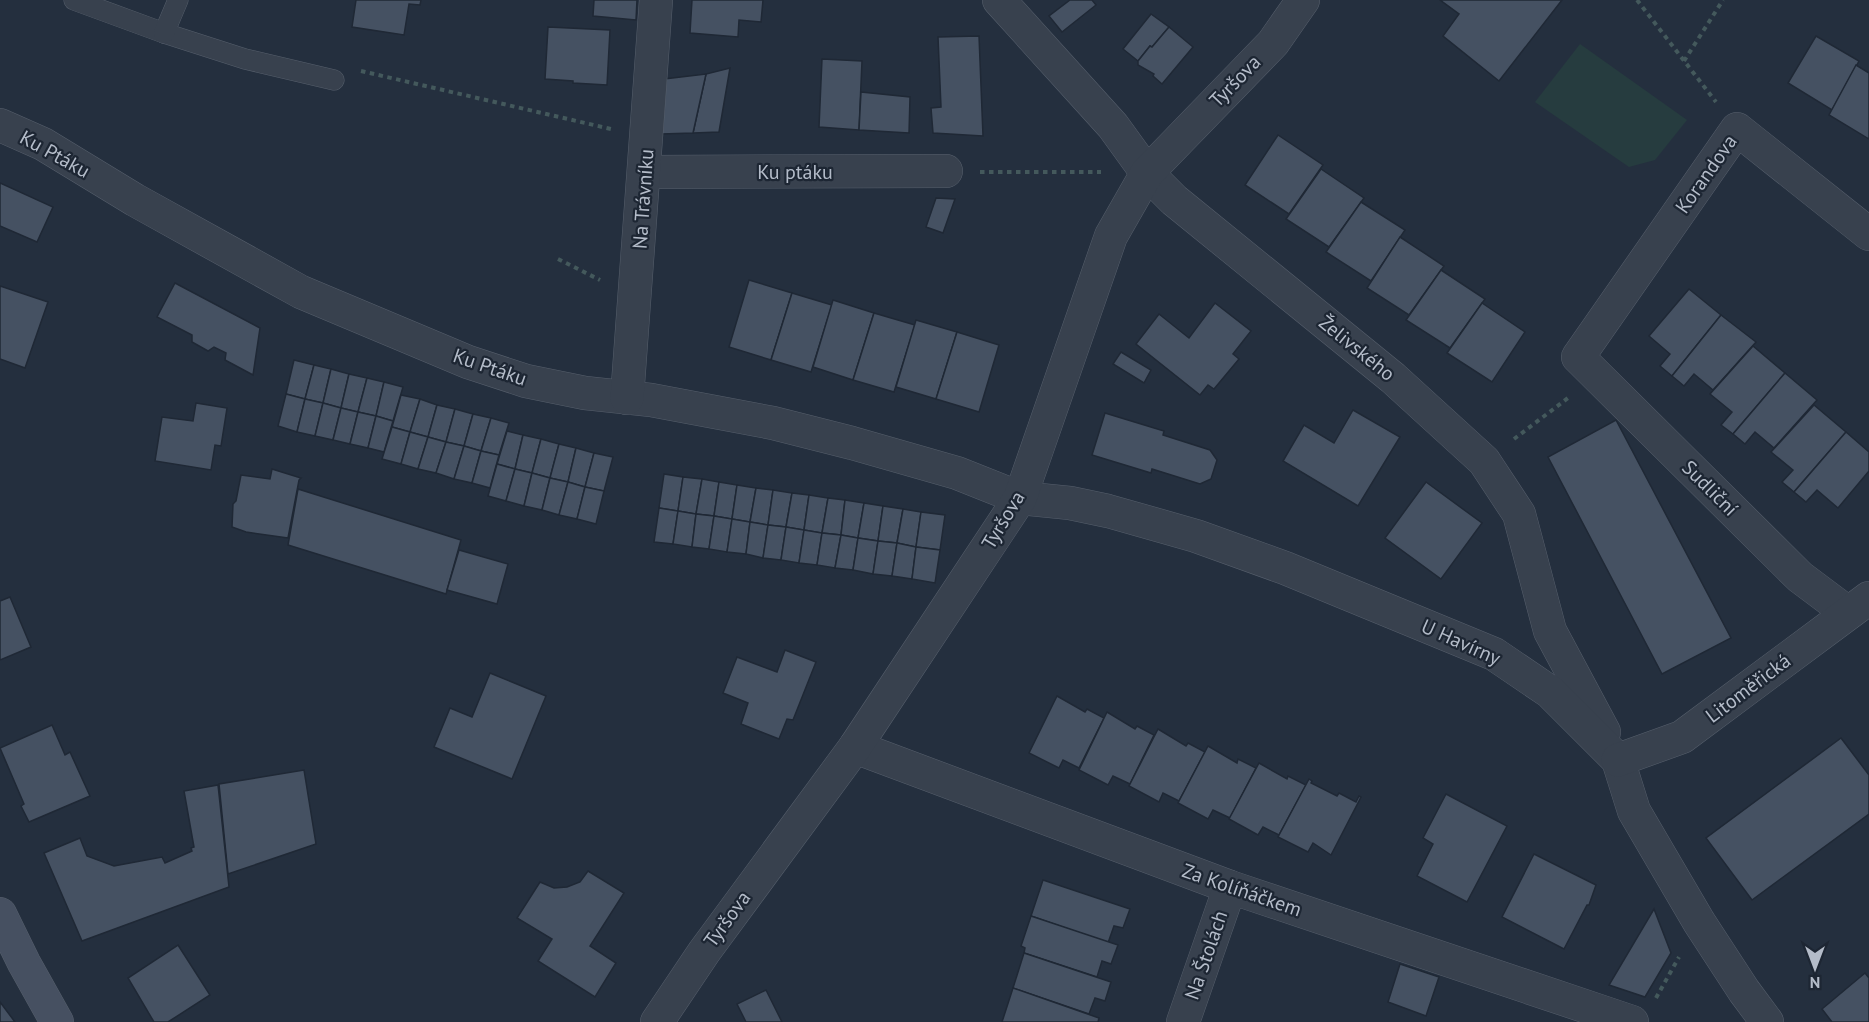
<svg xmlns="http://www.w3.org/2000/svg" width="1869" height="1022" viewBox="0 0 1869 1022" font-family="'PT Sans',sans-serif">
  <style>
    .green { fill: #263c3f }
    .building { fill: #455162; stroke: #1f2835; stroke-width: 1.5 }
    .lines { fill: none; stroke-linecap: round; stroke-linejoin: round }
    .lane-casing { stroke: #565f6c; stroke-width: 21 }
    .street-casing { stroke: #565f6c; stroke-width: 34 }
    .secondary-casing { stroke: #565f6c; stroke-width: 34 }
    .path { stroke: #44595c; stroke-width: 4; stroke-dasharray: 4.5 4.5; stroke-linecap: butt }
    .lane { stroke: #38414e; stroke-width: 20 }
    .street { stroke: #38414e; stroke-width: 33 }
    .secondary { stroke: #465061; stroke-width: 33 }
    .labels { text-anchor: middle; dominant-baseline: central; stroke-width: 4.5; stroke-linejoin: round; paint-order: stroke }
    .street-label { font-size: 20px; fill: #b4bcc9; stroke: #1d2633 }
  </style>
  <rect width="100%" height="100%" fill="#242f3e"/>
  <polygon class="green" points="1580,44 1687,120 1655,160 1629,167 1535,102"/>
  <g class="building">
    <polygon points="356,0 421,0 420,5 409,4 404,35 352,27"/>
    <polygon points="594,0 637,0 636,20 593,16"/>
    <polygon points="692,0 763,0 761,22 739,20 738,37 690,33"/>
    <polygon points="1070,0 1092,0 1096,5 1062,32 1049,16"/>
    <polygon points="1440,0 1562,0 1499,81 1443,36 1459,14"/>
    <polygon points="1151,14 1169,27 1152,47 1150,46 1138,61 1123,49"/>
    <polygon points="548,27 610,30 607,85 573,83 573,81 545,79"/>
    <polygon points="1169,27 1193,47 1162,84 1153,76 1154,74 1138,65 1138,61 1150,46 1152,47"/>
    <polygon points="979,36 983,136 933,133 931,108 941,107 938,37"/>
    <polygon points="1816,36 1859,61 1832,110 1788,83"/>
    <polygon points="822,59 862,61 859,130 819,127"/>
    <polygon points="1856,65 1869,73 1869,139 1829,115"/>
    <polygon points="730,68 719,132 693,133 706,74"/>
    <polygon points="706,74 693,133 661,134 664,79"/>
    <polygon points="861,92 910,97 909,133 859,130"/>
    <polygon points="1278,135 1323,165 1289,214 1245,185"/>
    <polygon points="1321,169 1364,198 1329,247 1286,219"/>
    <polygon points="0,183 53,207 37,242 0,226"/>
    <polygon points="936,198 955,199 943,233 926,227"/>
    <polygon points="1361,202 1405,230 1371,281 1326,252"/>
    <polygon points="1400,237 1444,266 1409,315 1367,288"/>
    <polygon points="1441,270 1485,299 1450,348 1406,320"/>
    <polygon points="749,280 792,293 771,360 729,347"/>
    <polygon points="175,283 260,328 253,375 225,360 226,353 214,347 208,351 192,342 192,335 157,317"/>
    <polygon points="0,286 48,302 25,368 0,359"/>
    <polygon points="1689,289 1721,315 1672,376 1660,366 1670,354 1649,336"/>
    <polygon points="792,293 832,305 811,372 771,360"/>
    <polygon points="833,300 874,313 853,380 813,367"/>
    <polygon points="1215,303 1251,331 1233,354 1239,359 1214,389 1208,385 1200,395 1136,344 1159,314 1189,338"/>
    <polygon points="1482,303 1525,332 1492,382 1447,353"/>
    <polygon points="874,313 915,325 894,392 853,380"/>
    <polygon points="1721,315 1756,342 1713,390 1694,374 1684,386 1672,376"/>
    <polygon points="916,320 957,332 936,399 896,387"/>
    <polygon points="957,332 999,345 979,412 936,399"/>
    <polygon points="1753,346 1785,373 1733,434 1721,425 1732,412 1710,394"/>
    <polygon points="1121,352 1151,370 1144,383 1113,364"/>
    <polygon points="294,360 314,365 305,399 286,394"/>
    <polygon points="314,365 331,369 323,403 305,399"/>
    <polygon points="331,369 349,374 341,408 323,403"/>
    <polygon points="1785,373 1817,400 1774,448 1755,432 1745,444 1733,434"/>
    <polygon points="349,374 367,378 358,412 341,408"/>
    <polygon points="367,378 384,382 376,416 358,412"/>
    <polygon points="384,382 403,387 393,421 376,416"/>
    <polygon points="286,394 305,399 297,432 278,426"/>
    <polygon points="401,395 420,399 410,432 392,427"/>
    <polygon points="305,399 323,403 315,436 297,432"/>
    <polygon points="420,399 437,405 428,437 410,432"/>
    <polygon points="196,403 227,408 221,446 215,445 211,470 155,461 162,417 193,421"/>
    <polygon points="323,403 341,408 333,440 315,436"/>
    <polygon points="437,405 455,409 446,442 428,437"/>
    <polygon points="1814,405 1846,432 1794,492 1782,482 1793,470 1771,452"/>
    <polygon points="341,408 358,412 350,444 333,440"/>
    <polygon points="455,409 473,414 464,446 446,442"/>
    <polygon points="1353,410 1400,437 1358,506 1283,461 1304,425 1334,443"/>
    <polygon points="358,412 376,416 368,448 350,444"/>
    <polygon points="1105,413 1164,431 1163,435 1210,450 1217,460 1211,479 1200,484 1152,469 1151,473 1092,455"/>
    <polygon points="473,414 491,418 481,451 464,446"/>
    <polygon points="376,416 393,421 384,452 368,448"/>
    <polygon points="491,418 509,423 499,455 481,451"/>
    <polygon points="1616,420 1731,638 1662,674 1548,457"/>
    <polygon points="392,427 410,432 401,464 382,459"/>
    <polygon points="507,431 523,435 515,469 497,464"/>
    <polygon points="410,432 428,437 418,469 401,464"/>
    <polygon points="1846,432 1869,452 1869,471 1838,508 1817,490 1806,502 1794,492"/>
    <polygon points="523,435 541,439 532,473 515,469"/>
    <polygon points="428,437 446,442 436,473 418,469"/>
    <polygon points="541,439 559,444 550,478 532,473"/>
    <polygon points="446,442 464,446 454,479 436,473"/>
    <polygon points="559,444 576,448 568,482 550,478"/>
    <polygon points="464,446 481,451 472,483 454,479"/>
    <polygon points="576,448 594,453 585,487 568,482"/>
    <polygon points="481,451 499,455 490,488 472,483"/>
    <polygon points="594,453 613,457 604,491 585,487"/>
    <polygon points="497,464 515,469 506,501 488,496"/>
    <polygon points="272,469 301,478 299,480 288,538 246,532 232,527 233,504 236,501 241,475 270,479"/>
    <polygon points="515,469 532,473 524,506 506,501"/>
    <polygon points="532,473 550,478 542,510 524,506"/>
    <polygon points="664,474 683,477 678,511 659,508"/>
    <polygon points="683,477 702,479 696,514 678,511"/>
    <polygon points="550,478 568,482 559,515 542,510"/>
    <polygon points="702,479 719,482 714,516 696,514"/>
    <polygon points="568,482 585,487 577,519 559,515"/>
    <polygon points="719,482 737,485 732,519 714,516"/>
    <polygon points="1426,482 1482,523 1441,579 1385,538"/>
    <polygon points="737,485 756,488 750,522 732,519"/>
    <polygon points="585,487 604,491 596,524 577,519"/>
    <polygon points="756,488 773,490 768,525 750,522"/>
    <polygon points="298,489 461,540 446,594 288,545"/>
    <polygon points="773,490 792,493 786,527 768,525"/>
    <polygon points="792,493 809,495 804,530 786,527"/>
    <polygon points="809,495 828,498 822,533 804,530"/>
    <polygon points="828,498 845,500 841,535 822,533"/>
    <polygon points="845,500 864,503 858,538 841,535"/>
    <polygon points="864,503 883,506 878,541 858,538"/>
    <polygon points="883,506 903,509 897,543 878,541"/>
    <polygon points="659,508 678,511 673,544 654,542"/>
    <polygon points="903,509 921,512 916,547 897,543"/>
    <polygon points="678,511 696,514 692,547 673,544"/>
    <polygon points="921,512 945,515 940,550 916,547"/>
    <polygon points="696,514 714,516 709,549 692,547"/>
    <polygon points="714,516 732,519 727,552 709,549"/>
    <polygon points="732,519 750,522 746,554 727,552"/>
    <polygon points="750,522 768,525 763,558 746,554"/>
    <polygon points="768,525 786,527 781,560 763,558"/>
    <polygon points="786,527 804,530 799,563 781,560"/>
    <polygon points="804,530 822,533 817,565 799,563"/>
    <polygon points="822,533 841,535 835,568 817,565"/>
    <polygon points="841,535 858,538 853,570 835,568"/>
    <polygon points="858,538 878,541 873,574 853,570"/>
    <polygon points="878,541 897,543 892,576 873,574"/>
    <polygon points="897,543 916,547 912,579 892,576"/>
    <polygon points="916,547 940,550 935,583 912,579"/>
    <polygon points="459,550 508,564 497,604 447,590"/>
    <polygon points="10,597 31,647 0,660 0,601"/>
    <polygon points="785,650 816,662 793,720 787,719 779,739 741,724 748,703 723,693 737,657 777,672"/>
    <polygon points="490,673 546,696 512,779 434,747 450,708 472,717"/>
    <polygon points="1057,696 1085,712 1087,709 1104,718 1079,768 1063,760 1059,768 1029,753"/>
    <polygon points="1107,712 1135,729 1137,726 1154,735 1130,784 1113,776 1108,785 1079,770"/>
    <polygon points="52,725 65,755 70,752 90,796 29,822 21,806 24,804 0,748"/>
    <polygon points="1158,729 1186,746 1188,743 1205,752 1179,801 1163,793 1159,802 1129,786"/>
    <polygon points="1841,738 1869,775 1869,814 1752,900 1706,838"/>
    <polygon points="1208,746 1237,763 1238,759 1256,768 1230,818 1213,810 1208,819 1178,803"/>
    <polygon points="1259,763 1287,779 1288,776 1306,785 1279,835 1263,827 1258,835 1229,819"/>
    <polygon points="304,770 316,844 228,874 219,784"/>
    <polygon points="1309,779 1312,781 1311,783 1337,796 1339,793 1356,802 1359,796 1361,797 1331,855 1313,843 1308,852 1278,837"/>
    <polygon points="218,785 229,887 82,941 44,853 80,838 87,856 114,866 162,857 165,863 192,851 191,848 194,847 184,791"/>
    <polygon points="1446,794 1507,826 1467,902 1417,876 1433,844 1423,838"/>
    <polygon points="1534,854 1596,885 1589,905 1587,905 1564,949 1502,917"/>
    <polygon points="588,871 624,893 590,946 616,963 595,997 538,961 552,939 517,918 540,882 554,888 567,887 580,882"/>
    <polygon points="1043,880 1130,909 1123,928 1114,926 1108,943 1031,916"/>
    <polygon points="1654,909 1671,953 1645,997 1609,985"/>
    <polygon points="1031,916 1118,945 1111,964 1102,961 1097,977 1024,953 1025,948 1021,946"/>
    <polygon points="178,945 210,995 168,1022 154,1022 128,978"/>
    <polygon points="1024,953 1111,982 1105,1001 1095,998 1089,1014 1013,988"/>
    <polygon points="1400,964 1439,977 1426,1016 1388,1002"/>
    <polygon points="1865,973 1869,978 1869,1022 1832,1022 1822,1009"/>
    <polygon points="1013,988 1099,1018 1098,1022 1002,1022"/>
    <polygon points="766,990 782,1022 746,1022 737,1004"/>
    <polygon points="0,1002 15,1022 0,1022"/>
  </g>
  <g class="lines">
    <g class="lane-casing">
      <g id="lane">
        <polyline points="74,0 164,33 245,59 334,80"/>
        <polyline points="164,33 178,0"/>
      </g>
    </g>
    <g class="street-casing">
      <g id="street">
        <polyline points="999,0 1113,126 1147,173 1174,200 1393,378 1484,461 1519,514 1550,631 1604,732"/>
        <polyline points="0,125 43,144 135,200 301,292 468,362 526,381 585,393 651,400 773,423 852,443 957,473 1020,498 1070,503 1108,511 1196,536 1285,568 1494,654 1550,692 1618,760 1634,811 1699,922 1744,991 1767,1022"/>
        <polyline points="645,172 946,171"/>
        <polyline points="627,398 656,0"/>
        <polyline points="1848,613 1800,577 1578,357 1737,129 1869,234"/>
        <polyline points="855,747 1230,887 1632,1022"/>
        <polyline points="1618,760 1682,737 1869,598"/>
        <polyline points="657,1022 704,952 855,747 1020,498 1111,236 1147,173 1273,43 1303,0"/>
        <polyline points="1183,1022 1230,887"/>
      </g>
    </g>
    <g class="secondary-casing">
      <polyline id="secondary" points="0,914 24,963 57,1022"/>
    </g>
    <g class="path">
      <polyline points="1637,0 1716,102"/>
      <polyline points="1684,61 1723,0"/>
      <polyline points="361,71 611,129"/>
      <polyline points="980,172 1101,172"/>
      <polyline points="558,259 600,280"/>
      <polyline points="1514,439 1568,398"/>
      <polyline points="1656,998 1679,957"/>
    </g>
    <use href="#lane" class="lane"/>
    <use href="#street" class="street"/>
    <use href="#secondary" class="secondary"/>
  </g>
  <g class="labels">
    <g class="street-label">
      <text transform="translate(1235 81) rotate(-46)">Tyršova</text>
      <text transform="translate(55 154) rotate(29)">Ku Ptáku</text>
      <text x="795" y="172">Ku ptáku</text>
      <text transform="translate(1706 174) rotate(-55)">Korandova</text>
      <text transform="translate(643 199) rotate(-86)">Na Trávníku</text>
      <text transform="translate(1357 348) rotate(39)">Želivského</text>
      <text transform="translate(490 367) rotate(19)">Ku Ptáku</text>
      <text transform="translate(1710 488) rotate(45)">Sudliční</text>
      <text transform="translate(1003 520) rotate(-59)">Tyršova</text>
      <text transform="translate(1461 642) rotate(24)">U Havírny</text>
      <text transform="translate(1748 688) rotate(-37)">Litoměřická</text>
      <text transform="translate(1242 890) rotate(19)">Za Kolíňáčkem</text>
      <text transform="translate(727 919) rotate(-54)">Tyršova</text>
      <text transform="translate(1206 955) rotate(-71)">Na Štolách</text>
    </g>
  </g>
  <g transform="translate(1815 968) rotate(180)" stroke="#1d2633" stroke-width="4.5" paint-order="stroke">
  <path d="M0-4.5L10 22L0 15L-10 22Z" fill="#b4bcc9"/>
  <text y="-9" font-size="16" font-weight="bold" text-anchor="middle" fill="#b4bcc9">N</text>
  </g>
</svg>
